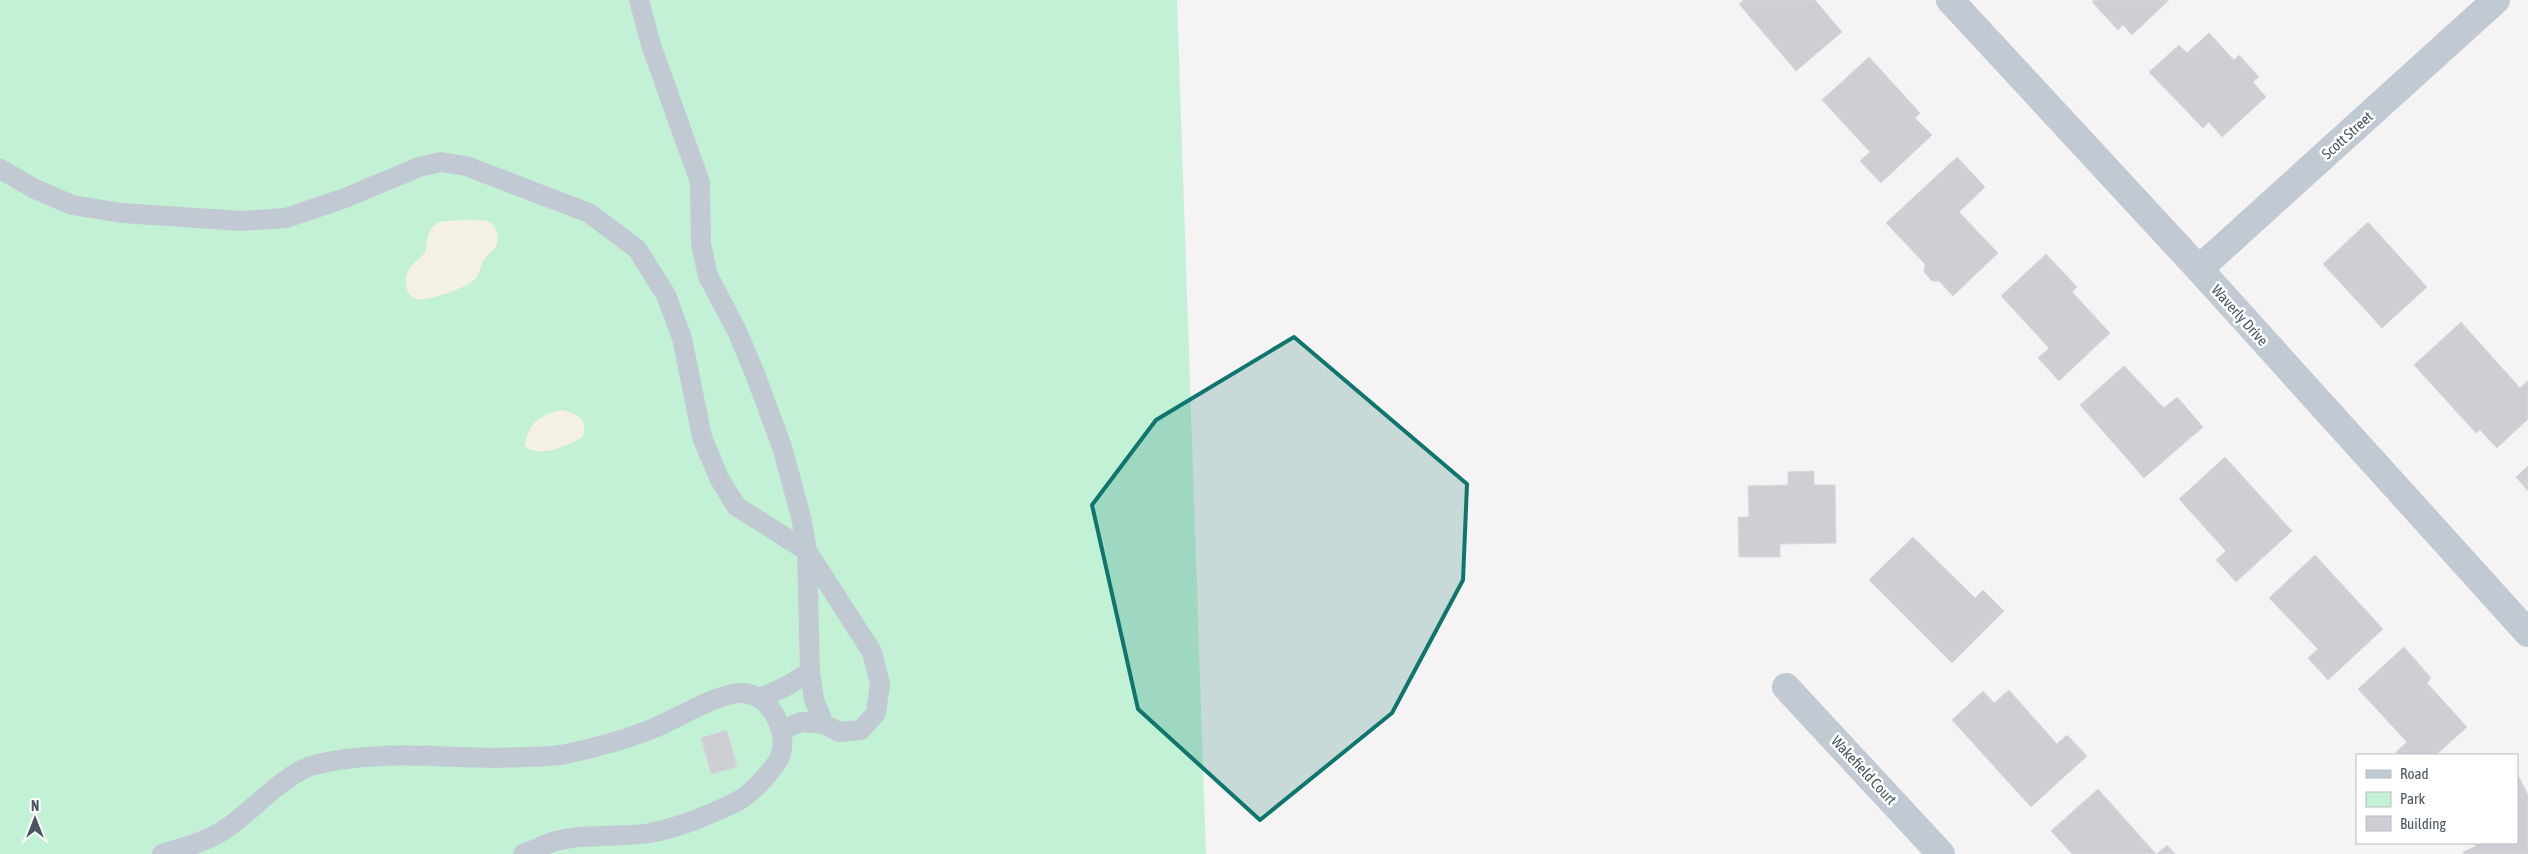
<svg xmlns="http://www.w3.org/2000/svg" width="2528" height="854" viewBox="0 0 2528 854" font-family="'Asap Condensed',sans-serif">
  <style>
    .green { fill: #c3f1d5 }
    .sand { fill: #f5f0e5 }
    .building { fill: #cdcfd5; stroke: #d7d9de }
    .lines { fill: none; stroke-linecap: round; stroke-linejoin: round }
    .service { stroke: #c1cad2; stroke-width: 20 }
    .minor { stroke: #c1cad2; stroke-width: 28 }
    .marked { fill: #0f766e; fill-opacity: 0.2; stroke: #0f766e; stroke-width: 4; stroke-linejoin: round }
    .labels { text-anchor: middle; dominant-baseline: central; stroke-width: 5; stroke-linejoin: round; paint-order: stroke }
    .street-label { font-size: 15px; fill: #4a5661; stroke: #fff }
  </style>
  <rect width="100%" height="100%" fill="#f5f3f3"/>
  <polygon class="green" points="0,0 1177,0 1206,854 0,854"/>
  <g class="sand">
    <path d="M441,221c14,0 33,-3 46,0 10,3 13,17 9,25 -3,6 -10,9 -13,15 -3,5 -3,12 -7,17 -6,9 -49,24 -60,21 -6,-2 -10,-9 -10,-15 -2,-14 10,-23 19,-31 5,-16 -1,-22 16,-32z"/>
    <path d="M561,410c17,3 27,9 22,27 -17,9 -41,22 -58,9 3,-23 15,-31 36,-36z"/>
  </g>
  <g class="building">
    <polygon points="1744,0 1815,0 1842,32 1796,71 1739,4"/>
    <polygon points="2095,0 2169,0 2132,35 2123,25 2118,30 2092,2"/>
    <polygon points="2209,33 2234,60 2239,55 2259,77 2253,82 2266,97 2222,137 2209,122 2203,128 2149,72 2179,45 2187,53"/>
    <polygon points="1869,57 1920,113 1915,118 1932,135 1881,183 1860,161 1870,152 1822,100"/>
    <polygon points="1957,157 1985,187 1959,212 1998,253 1953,296 1939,281 1932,281 1924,272 1925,264 1886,223"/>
    <polygon points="2368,222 2427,287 2382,328 2323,264"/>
    <polygon points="2046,254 2077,287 2072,292 2110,333 2059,381 2038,358 2049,348 2001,296"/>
    <polygon points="2461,322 2520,388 2528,381 2528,419 2497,448 2480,430 2476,433 2414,365"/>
    <polygon points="2124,366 2164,408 2177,397 2203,427 2144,478 2080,405"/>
    <polygon points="2225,457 2292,531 2236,582 2216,560 2226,551 2179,499"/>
    <polygon points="2528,466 2528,491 2516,477"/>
    <polygon points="1814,471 1814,485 1835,485 1836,543 1780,544 1780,557 1739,557 1738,517 1749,517 1748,486 1788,485 1788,472"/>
    <polygon points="1913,537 1975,598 1983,590 2004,611 1952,663 1869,580"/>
    <polygon points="2315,555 2383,629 2328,680 2308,658 2318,649 2269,598"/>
    <polygon points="2404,647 2431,678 2427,683 2467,727 2436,755 2399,755 2396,752 2407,742 2358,689"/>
    <polygon points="2009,690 2057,744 2067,735 2087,756 2031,807 1952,720 1983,691 1994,703"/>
    <polygon points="727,730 737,767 711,774 701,738"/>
    <polygon points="2517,773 2528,795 2528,854 2464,854 2463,852 2476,846 2474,843 2517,843"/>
    <polygon points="2098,789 2156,854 2072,854 2051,831"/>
    <polygon points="2167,845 2175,854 2157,854"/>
  </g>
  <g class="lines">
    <g class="service">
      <polyline points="0,169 35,189 72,205 122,213 242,221 286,218 345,198 419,167 441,162 466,166 589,213 637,249 666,295 682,338 702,437 719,478 736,506 807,551 872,652 880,684 876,713 861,730 839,732 824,724 814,700 810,672 807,551 801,517 782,447 755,374 737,331 708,276 701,244 700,182 651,45 639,0"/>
      <polyline points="760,698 785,687 810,672"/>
      <polyline points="782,730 801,722 824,724"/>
      <path d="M162,854c24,-7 47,-13 68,-28 22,-16 59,-55 84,-61 69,-18 142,-4 213,-8 13,-1 26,0 39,-3 29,-6 58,-14 86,-25 23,-9 68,-38 92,-36 27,3 43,36 37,61 -4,13 -31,41 -43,47 -28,14 -57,26 -88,32 -31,5 -64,0 -94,8 -11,3 -22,9 -33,13"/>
    </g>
    <g class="minor">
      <polyline points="1950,0 2199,269 2528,633"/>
      <polyline points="2199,269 2496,0"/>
      <polyline points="1786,687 1941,854"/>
    </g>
  </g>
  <path class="marked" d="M1294,337l173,147 -4,96 -71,133 -132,107 -122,-111 -46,-204 64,-85z"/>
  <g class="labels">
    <g class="street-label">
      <text transform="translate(2347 135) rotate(-42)">Scott Street</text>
      <text transform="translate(2240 315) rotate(48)">Waverly Drive</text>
      <text transform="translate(1864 770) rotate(47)">Wakefield Court</text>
    </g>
  </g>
  <rect x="2356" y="754" width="162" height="90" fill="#ffffff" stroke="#b7bbc0"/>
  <rect x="2366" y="770" width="25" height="8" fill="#c1cad2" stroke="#b7bbc0"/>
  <text x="2400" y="779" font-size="15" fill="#4a5661">Road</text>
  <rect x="2366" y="792" width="25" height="15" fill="#c3f1d5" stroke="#b7bbc0"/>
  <text x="2400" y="804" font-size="15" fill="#4a5661">Park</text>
  <rect x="2366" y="816" width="25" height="15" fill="#cdcfd5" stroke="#b7bbc0"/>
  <text x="2400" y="829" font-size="15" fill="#4a5661">Building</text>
  <g transform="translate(35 819)" stroke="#ffffff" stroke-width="4" paint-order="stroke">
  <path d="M0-4L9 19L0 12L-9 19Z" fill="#4a5661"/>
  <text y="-8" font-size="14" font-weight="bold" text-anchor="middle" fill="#4a5661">N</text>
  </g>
</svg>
